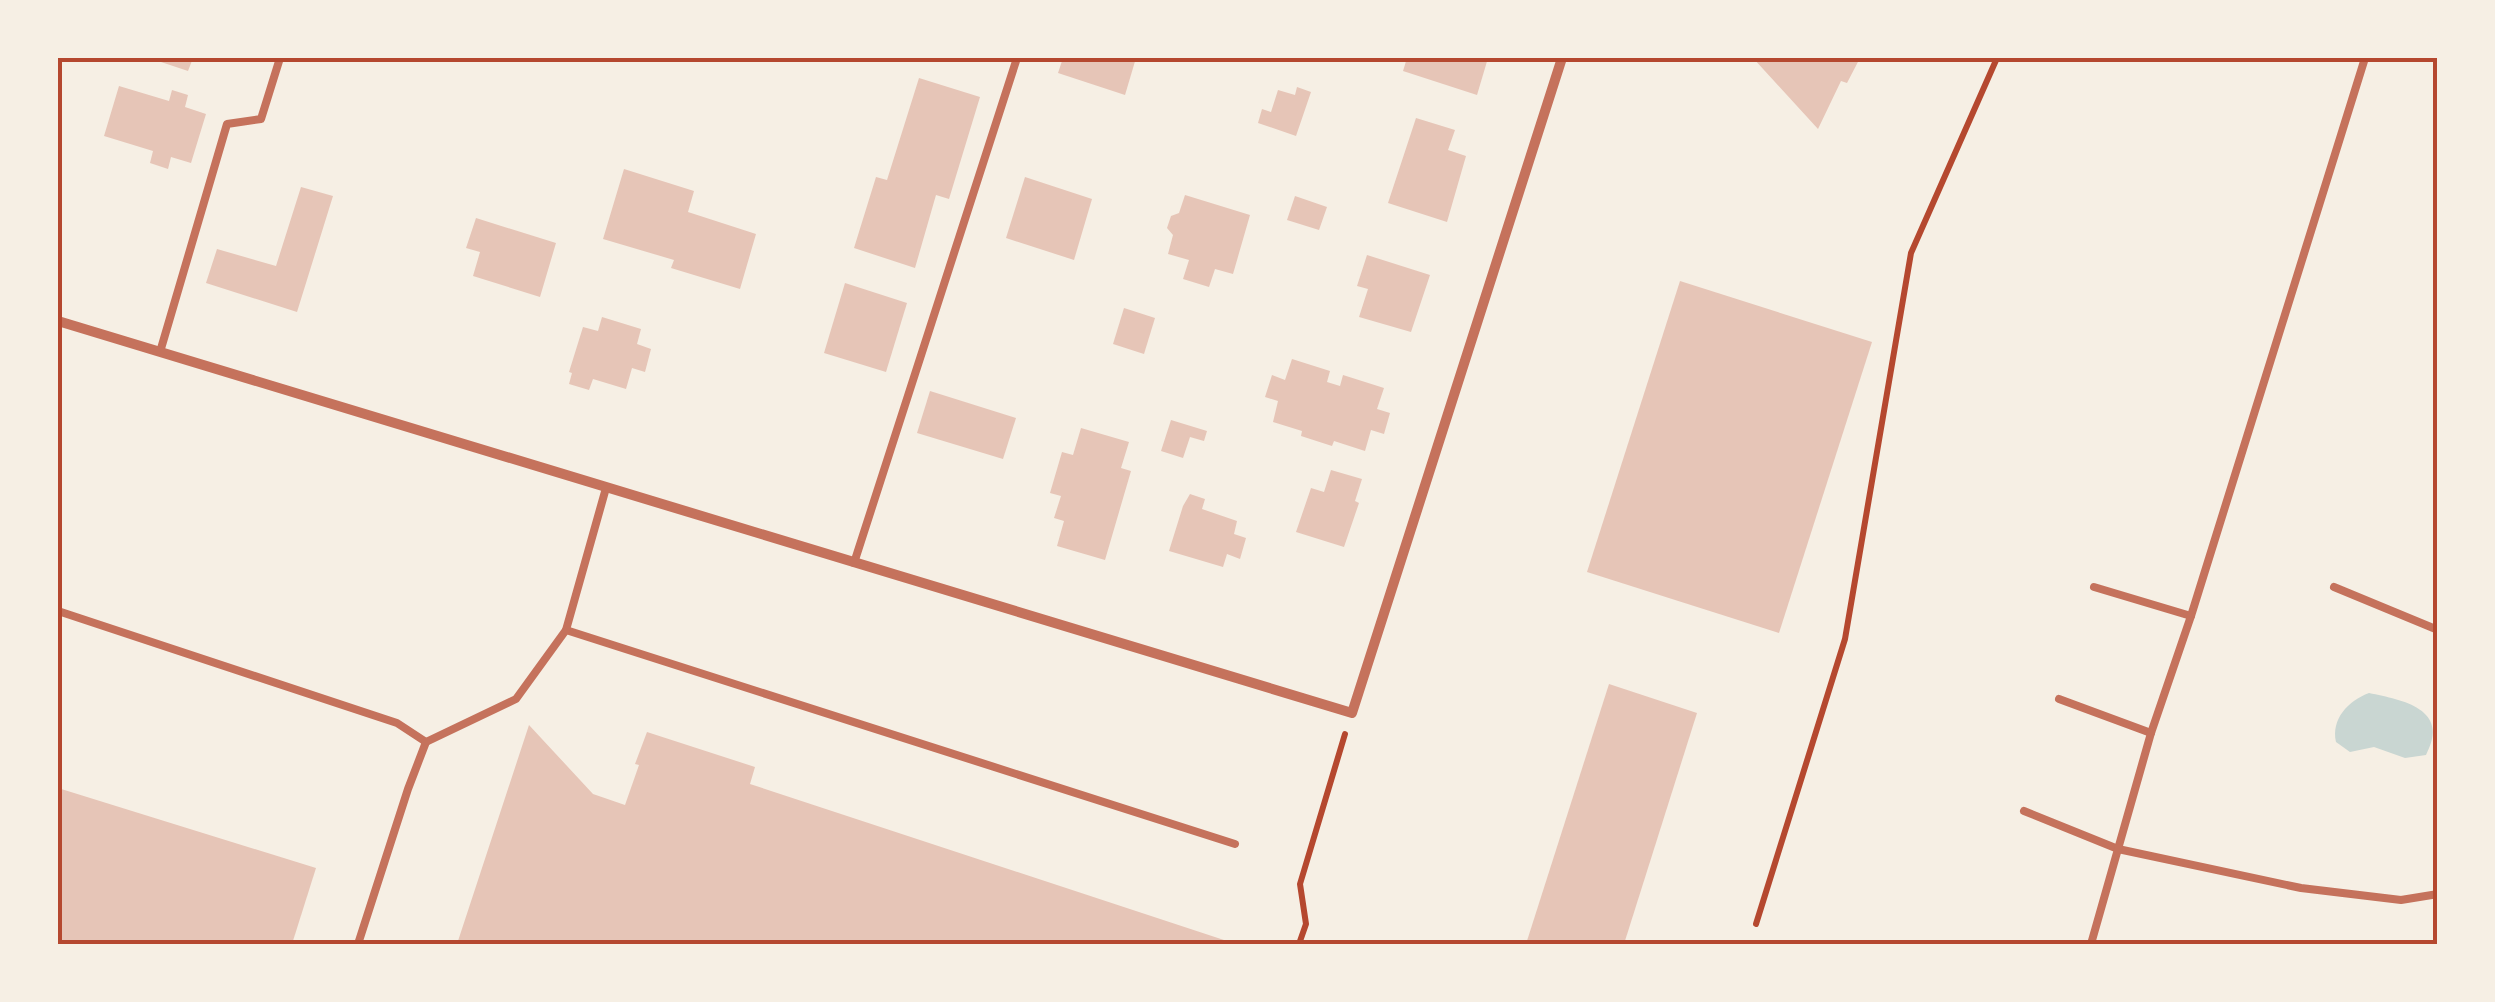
<svg xmlns="http://www.w3.org/2000/svg" width="2495" height="1002" viewBox="0 0 2495 1002" font-family="Spectral,serif">
  <style>
    .water { fill: #c9d6d2 }
    .building { fill: #e6c5b7 }
    .lines { fill: none; stroke-linecap: round; stroke-linejoin: round }
    .path { stroke: #b5482f; stroke-width: 6 }
    .service { stroke: #c5725c; stroke-width: 8 }
    .minor { stroke: #c5725c; stroke-width: 10 }
    .neatline { fill: none; stroke: #b5482f; stroke-width: 4 }
  </style>
  <rect width="100%" height="100%" fill="#f6efe4"/>
  <path class="water" d="M2369,693c34,7 82,16 57,62l-21,3 -31,-11 -24,5 -14,-10c-5,-23 12,-41 33,-49z"/>
  <g class="building">
    <polygon points="149,58 193,58 188,71"/>
    <polygon points="1063,58 1136,58 1125,95 1058,73"/>
    <polygon points="1407,58 1488,58 1477,95 1403,71"/>
    <polygon points="1753,58 1860,58 1847,83 1841,81 1818,129"/>
    <polygon points="919,78 980,97 949,199 936,195 915,268 854,248 876,177 887,180"/>
    <polygon points="119,86 169,101 172,90 188,95 185,107 206,114 191,163 171,157 168,169 150,163 153,151 104,136"/>
    <polygon points="1297,87 1311,92 1296,136 1258,123 1262,109 1271,112 1278,90 1295,95"/>
    <polygon points="1416,118 1455,130 1448,150 1466,156 1447,222 1388,203"/>
    <polygon points="624,169 694,191 688,212 756,234 740,289 671,268 674,260 603,239"/>
    <polygon points="1025,177 1092,199 1074,260 1006,238"/>
    <polygon points="301,187 333,196 297,312 206,283 217,249 276,266"/>
    <polygon points="1185,195 1250,215 1233,274 1215,269 1209,287 1183,279 1189,260 1168,254 1173,235 1167,228 1171,216 1179,213"/>
    <polygon points="1295,196 1327,207 1319,230 1287,220"/>
    <polygon points="476,218 556,243 540,297 473,276 480,252 466,248"/>
    <polygon points="1367,255 1430,275 1411,332 1359,317 1368,289 1357,286"/>
    <polygon points="1680,281 1872,342 1779,633 1587,572"/>
    <polygon points="845,283 907,303 886,372 824,353"/>
    <polygon points="1124,308 1155,318 1144,354 1113,344"/>
    <polygon points="602,317 641,329 637,344 651,349 645,372 632,368 626,389 593,379 589,390 569,384 572,373 569,372 583,327 598,331"/>
    <polygon points="1292,359 1330,371 1327,382 1340,386 1343,375 1384,388 1377,409 1390,413 1384,434 1371,430 1365,451 1334,441 1332,446 1301,436 1302,431 1273,422 1278,401 1265,397 1272,375 1285,380"/>
    <polygon points="930,391 1016,418 1003,459 917,433"/>
    <polygon points="1171,420 1207,431 1204,441 1190,437 1183,458 1161,451"/>
    <polygon points="1081,428 1129,442 1121,468 1131,471 1105,560 1057,546 1064,521 1054,518 1061,496 1050,493 1062,452 1073,455"/>
    <polygon points="1331,470 1362,479 1355,501 1359,503 1344,547 1296,532 1311,488 1324,492"/>
    <polygon points="1190,494 1205,499 1202,509 1237,521 1234,534 1246,538 1240,559 1227,554 1223,567 1169,551 1183,506"/>
    <polygon points="1609,684 1697,713 1624,944 1526,944"/>
    <polygon points="529,725 593,794 625,805 639,765 635,764 647,732 755,767 750,784 1227,941 1226,944 457,944"/>
    <polygon points="58,788 316,868 292,944 58,944"/>
  </g>
  <g class="lines">
    <g class="path">
      <polyline points="1756,924 1845,639 1911,253 1997,58"/>
      <polyline points="1299,944 1306,924 1300,884 1345,734"/>
    </g>
    <g class="service">
      <polyline points="160,352 227,124 261,119 280,58"/>
      <polyline points="854,563 1017,58"/>
      <polyline points="2094,587 2191,616"/>
      <polyline points="2334,587 2438,630"/>
      <polyline points="58,611 397,723 426,742 408,789 358,944"/>
      <polyline points="566,630 1235,844"/>
      <polyline points="2059,699 2151,733"/>
      <polyline points="426,742 516,699 566,630 606,488"/>
      <polyline points="2024,811 2118,849 2301,888 2401,900 2438,894"/>
      <polyline points="1750,944 1753,944"/>
      <polyline points="2091,944 2151,733 2191,616 2365,58"/>
    </g>
    <polyline class="minor" points="58,321 1352,713 1562,58"/>
  </g>
  <rect width="2495" height="1002" fill="none" stroke="#f6efe4" stroke-width="120"/>
  <rect x="60" y="60" width="2375" height="882" class="neatline"/>
</svg>
